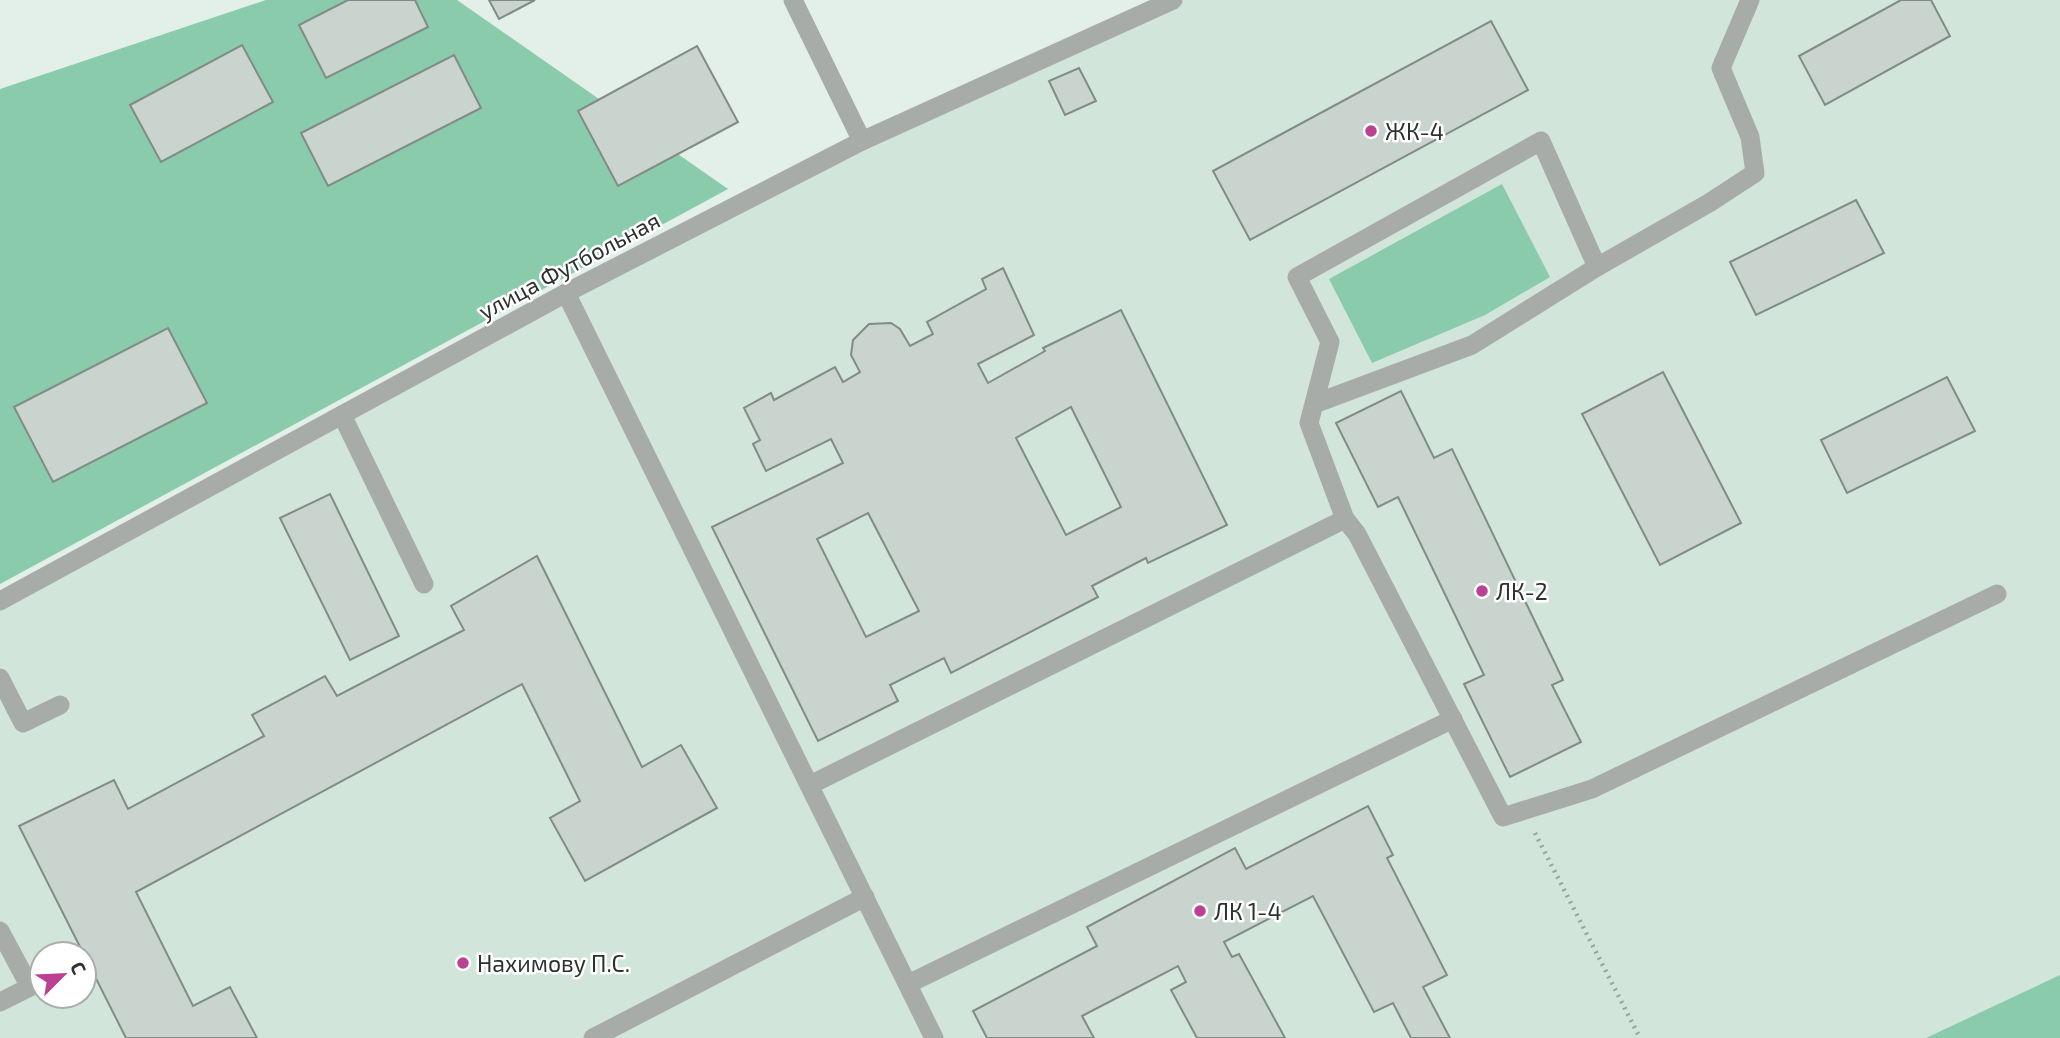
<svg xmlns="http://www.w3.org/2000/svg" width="2060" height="1038" viewBox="0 0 2060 1038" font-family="'Exo 2',sans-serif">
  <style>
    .built { fill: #d2e5db; fill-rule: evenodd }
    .green { fill: #8acbac }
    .building { fill: #c9d4ce; stroke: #828c87; stroke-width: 2; fill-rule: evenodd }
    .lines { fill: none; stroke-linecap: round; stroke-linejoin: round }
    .path { stroke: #9aa39e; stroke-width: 4.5; stroke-dasharray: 2 5; stroke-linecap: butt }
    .service { stroke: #a7aca9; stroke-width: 19 }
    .minor { stroke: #a7aca9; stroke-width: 19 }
    .poi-dot { fill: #bb4193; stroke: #fff; stroke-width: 2.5 }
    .labels { text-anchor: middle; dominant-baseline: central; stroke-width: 5; stroke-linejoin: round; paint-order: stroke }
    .poi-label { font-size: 23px; fill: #2d322f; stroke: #fff; text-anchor: start }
    .street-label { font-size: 23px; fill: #2d322f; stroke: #fff }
  </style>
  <rect width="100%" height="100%" fill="#e3efe9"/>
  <path class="built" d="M1182,0h878v1038h-2060v-447l566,-298zM42,954h42v42h-42z"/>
  <g class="green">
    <polygon points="266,0 457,0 728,189 0,584 0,89"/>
    <polygon points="1502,184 1550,277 1485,315 1372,363 1329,279"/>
    <polygon points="2060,975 2060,1038 1926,1038"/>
  </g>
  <g class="building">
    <polygon points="348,0 415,0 428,27 326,78 299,25"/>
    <polygon points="489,0 535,0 499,19"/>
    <polygon points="1901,0 1931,0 1950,36 1825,105 1799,56"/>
    <polygon points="1491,21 1528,90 1250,240 1213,171"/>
    <polygon points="242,45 273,102 161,162 130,105"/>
    <polygon points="697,46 738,122 618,186 578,111"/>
    <polygon points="454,55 481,108 328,186 301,133"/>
    <polygon points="1079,68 1096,101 1065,115 1049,81"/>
    <polygon points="1856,200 1884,253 1756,315 1730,262"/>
    <path d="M1003,268l31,67 -56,29 10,19 57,-32 -2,-3 78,-38 106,215 -79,38 -2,-5 -54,28 6,11 -147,76 -7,-15 -54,27 8,16 -80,40 -106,-214 131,-64 -12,-24 -65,32 -13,-27 7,-4 -16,-32 27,-15 3,7 61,-33 8,15 17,-10 -9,-17 2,-15 16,-16 22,-1 9,6 10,17 23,-12 -6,-12 59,-33 -4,-10zM1071,407l50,100 -55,28 -50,-97zM868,513l51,98 -53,26 -49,-98z"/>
    <polygon points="168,328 207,403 53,482 14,407"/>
    <polygon points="1663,372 1741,523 1660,565 1582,414"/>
    <polygon points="1947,377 1975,431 1847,493 1821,440"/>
    <polygon points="1401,391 1434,458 1452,449 1563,680 1552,685 1581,742 1510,777 1464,684 1484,675 1398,497 1378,507 1336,423"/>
    <polygon points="330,494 399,636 350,660 280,518"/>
    <polygon points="537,556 642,767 681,745 717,808 585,881 550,818 580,801 522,684 136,892 193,1006 230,987 257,1038 126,1038 19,826 114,780 128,809 264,736 252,715 325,676 337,696 464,630 451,606"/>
    <polygon points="1368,806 1393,855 1387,858 1447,975 1423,987 1450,1038 1411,1038 1393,1003 1374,1012 1313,896 1224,942 1232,957 1239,954 1285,1038 1197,1038 1171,990 1186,982 1178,966 1082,1016 1094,1038 987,1038 973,1011 1097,946 1087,927 1235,848 1246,869"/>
  </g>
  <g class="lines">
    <polyline class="path" points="1535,833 1640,1038"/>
    <g class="service">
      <polyline points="793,0 862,141"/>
      <polyline points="1597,267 1709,203 1755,173 1750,137 1721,68 1750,0"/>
      <polyline points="566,293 934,1038"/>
      <polyline points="342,415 424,584"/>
      <polyline points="1345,519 1357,534 1503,817 1592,789 1997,594"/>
      <polyline points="0,678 23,723 60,705"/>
      <polyline points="810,785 1345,519 1309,423 1330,342 1297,277 1541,141 1597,267 1472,345 1314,404"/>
      <polyline points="0,931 30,987 0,1002"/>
      <polyline points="908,984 1453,719"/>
      <polyline points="593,1038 865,897"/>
    </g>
    <polyline class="minor" points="0,601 566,293 862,141 1173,0"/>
  </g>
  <g class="poi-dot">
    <circle cx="1371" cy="131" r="7"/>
    <circle cx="1482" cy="591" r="7"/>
    <circle cx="1200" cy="911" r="7"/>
    <circle cx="463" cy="963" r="7"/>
  </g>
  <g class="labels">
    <g class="poi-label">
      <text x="1385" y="131">ЖК-4</text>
      <text x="1496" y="591">ЛК-2</text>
      <text x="1214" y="911">ЛК 1-4</text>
      <text x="477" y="963">Нахимову П.С.</text>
    </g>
    <g class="street-label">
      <text transform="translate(569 265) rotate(-28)">улица Футбольная</text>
    </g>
  </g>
  <g transform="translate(63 975) rotate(66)"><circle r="33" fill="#ffffff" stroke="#abadac" stroke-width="2"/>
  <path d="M0-5L12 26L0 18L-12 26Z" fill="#bb4193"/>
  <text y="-10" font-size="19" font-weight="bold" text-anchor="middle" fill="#2d322f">С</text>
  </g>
</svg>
